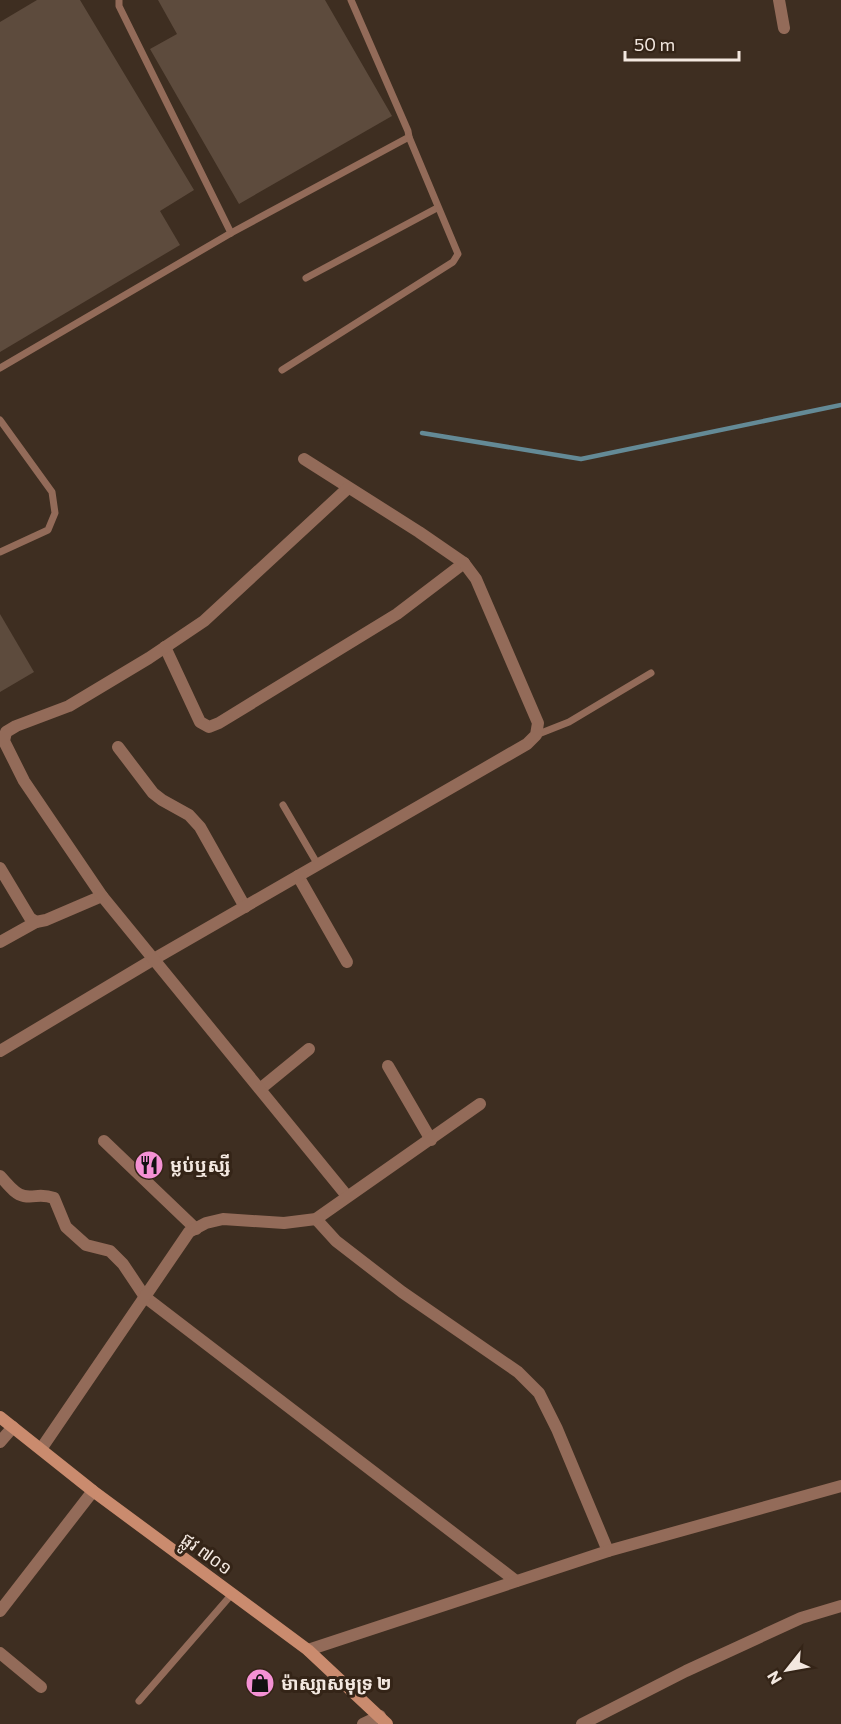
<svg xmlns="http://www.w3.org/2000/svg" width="841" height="1724" viewBox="0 0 841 1724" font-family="Commissioner,'Noto Sans Khmer',sans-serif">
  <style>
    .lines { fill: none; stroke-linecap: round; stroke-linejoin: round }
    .stream { stroke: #648a96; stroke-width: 4.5 }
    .building { fill: #5d4b3d }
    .lane { stroke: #936b59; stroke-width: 7 }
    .street { stroke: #936b59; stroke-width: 12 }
    .secondary { stroke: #ca8b6e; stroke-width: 12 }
    .labels { text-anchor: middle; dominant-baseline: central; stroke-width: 6; stroke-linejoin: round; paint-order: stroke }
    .poi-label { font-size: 18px; font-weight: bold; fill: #f3e8e0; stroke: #342417; text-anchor: start }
    .street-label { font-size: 18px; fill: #f3e8e0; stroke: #342417 }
  </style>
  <rect width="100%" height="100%" fill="#3e2e21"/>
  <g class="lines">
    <polyline class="stream" points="422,433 581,459 841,405"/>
  </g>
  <g class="building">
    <polygon points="37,0 80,0 194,190 160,211 180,245 0,352 0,22"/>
    <polygon points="158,0 325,0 392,116 239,204 150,49 177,34"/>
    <polygon points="0,614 34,672 0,692"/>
  </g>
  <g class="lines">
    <g class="lane">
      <polyline points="119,0 119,6 231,233"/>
      <polyline points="306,278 437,208"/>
      <polyline points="0,368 231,233 409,137 408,131 351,0"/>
      <polyline points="282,370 453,262 458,254 409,137"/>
      <polyline points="0,420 52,492 55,513 48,530 0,552"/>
      <polyline points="536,735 569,722 651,673"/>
      <polyline points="283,805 318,865"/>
      <polyline points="139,1701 232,1594"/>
    </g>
    <g class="street">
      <polyline points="779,0 784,28"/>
      <polyline points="165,647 200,722 209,727 219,723 397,614 464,563"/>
      <polyline points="118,747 153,793 162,800 189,815 200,827 245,907"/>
      <polyline points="0,868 30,918 36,922"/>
      <polyline points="298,876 347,962"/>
      <polyline points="0,942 36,922 46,920 102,896"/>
      <polyline points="0,1051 154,959 527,744 536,735 538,723 476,579 464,563 419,532 304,459"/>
      <polyline points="388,1066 431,1140"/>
      <polyline points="260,1089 309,1049"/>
      <polyline points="104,1141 196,1229"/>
      <path d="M0,1176c7,7 14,18 24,20 11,2 16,-3 30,2l12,29 20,18 24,6 13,13 22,33 371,284"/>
      <polyline points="347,1196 102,896 24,781 4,741 6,732 16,726 69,706 149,658 204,621 348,488"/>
      <polyline points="316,1219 336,1241 402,1292 518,1372 539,1393 557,1429 608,1551"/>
      <polyline points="0,1442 13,1427"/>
      <polyline points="41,1449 189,1232 206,1223 223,1219 284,1223 316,1219 480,1104"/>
      <polyline points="0,1611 93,1491"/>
      <polyline points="308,1650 608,1551 841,1486"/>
      <polyline points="0,1653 41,1687"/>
      <polyline points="363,1724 380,1716"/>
      <polyline points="582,1724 686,1671 801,1618 841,1606"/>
    </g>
    <polyline class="secondary" points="0,1417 93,1491 308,1650 387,1724"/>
  </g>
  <defs>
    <g id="restaurant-disc" transform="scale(1.5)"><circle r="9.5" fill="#f491d4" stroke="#342417"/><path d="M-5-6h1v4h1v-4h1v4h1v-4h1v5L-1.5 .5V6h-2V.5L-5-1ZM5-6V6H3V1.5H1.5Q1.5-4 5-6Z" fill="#111"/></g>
    <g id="shop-disc" transform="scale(1.5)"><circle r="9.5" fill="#f491d4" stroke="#342417"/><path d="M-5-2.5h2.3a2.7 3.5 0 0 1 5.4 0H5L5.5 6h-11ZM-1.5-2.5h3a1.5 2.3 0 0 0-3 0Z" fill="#111"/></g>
  </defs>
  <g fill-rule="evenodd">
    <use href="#restaurant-disc" x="149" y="1165"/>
    <use href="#shop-disc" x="260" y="1683"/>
  </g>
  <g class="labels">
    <g class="poi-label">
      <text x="170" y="1165">ម្លប់ឬស្សី</text>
      <text x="281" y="1683">ម៉ាស្សាសមុទ្រ ២</text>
    </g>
    <g class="street-label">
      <text transform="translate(207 1553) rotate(36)">ផ្លូវ ៧០១</text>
    </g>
  </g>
  <g transform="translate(787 1670) rotate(239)" stroke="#342417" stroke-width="4.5" paint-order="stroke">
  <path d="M0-4.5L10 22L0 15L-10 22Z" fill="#f3e8e0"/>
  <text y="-9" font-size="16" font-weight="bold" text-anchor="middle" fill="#f3e8e0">N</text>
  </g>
  <path d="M625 51v9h114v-9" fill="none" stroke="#f3e8e0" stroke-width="3"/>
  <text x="634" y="51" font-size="18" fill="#f3e8e0" stroke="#342417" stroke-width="4.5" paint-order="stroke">50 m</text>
</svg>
